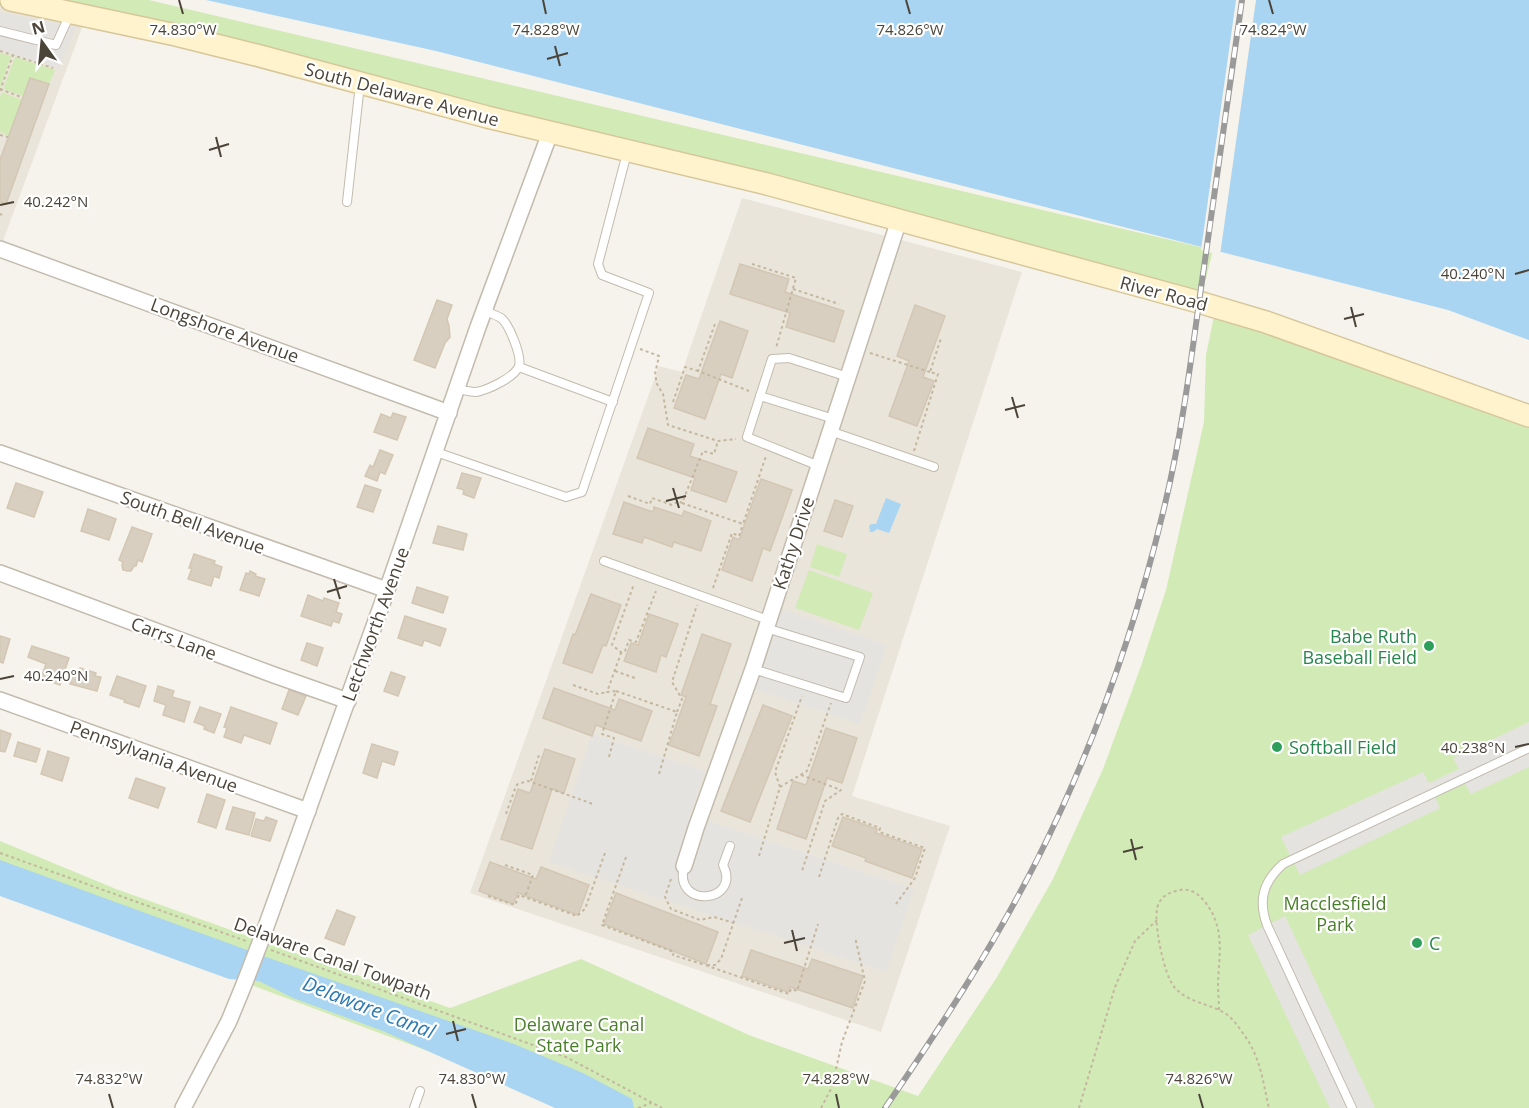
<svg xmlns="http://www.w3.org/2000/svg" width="1529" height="1108" viewBox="0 0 1529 1108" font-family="'Open Sans',sans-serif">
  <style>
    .residential { fill: #eae5da }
    .green { fill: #d2eab5 }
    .parking { fill: #e5e3e0 }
    .water { fill: #a9d4f2 }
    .pier { fill: #f6f3ec }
    .building { fill: #d8cfc1; stroke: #d3c7b4; stroke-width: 1.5 }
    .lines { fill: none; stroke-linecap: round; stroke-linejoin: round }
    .lane-casing { stroke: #c2bbae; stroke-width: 10 }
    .street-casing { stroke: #c2bbae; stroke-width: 18 }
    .secondary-casing { stroke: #d6c79b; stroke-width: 24 }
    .path { stroke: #c4b79f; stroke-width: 2; stroke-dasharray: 3 3; stroke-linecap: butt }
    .lane { stroke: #fff; stroke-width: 8 }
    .street { stroke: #fff; stroke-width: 15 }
    .secondary { stroke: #fff3cd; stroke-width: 21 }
    .rail-casing { stroke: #9a9a9a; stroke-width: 6 }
    .rail { stroke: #fff; stroke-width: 4; stroke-dasharray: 11; stroke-linecap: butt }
    .street-bridge-casing { stroke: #c2bbae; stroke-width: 18; stroke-linecap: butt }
    .street-bridge { stroke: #fff; stroke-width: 15 }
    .ticks { fill: none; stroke: #4b4439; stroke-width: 2 }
    .leisure-dot { fill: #2e9e5b; stroke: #fff; stroke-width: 2 }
    .labels { text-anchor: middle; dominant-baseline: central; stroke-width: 4.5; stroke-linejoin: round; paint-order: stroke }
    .street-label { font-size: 18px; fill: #4b4439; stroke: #fff }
    .leisure-label { font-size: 18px; fill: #27864d; stroke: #fff; text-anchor: start }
    .park-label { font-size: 18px; fill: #4a7f2a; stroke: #fff }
    .water-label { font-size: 20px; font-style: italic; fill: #2e7ab2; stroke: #fff }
    .ticks-label { font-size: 15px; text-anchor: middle; fill: #4b4439; stroke: #fff; stroke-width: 4.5; stroke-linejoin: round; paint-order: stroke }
  </style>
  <rect width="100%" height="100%" fill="#f6f3ec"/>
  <g class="residential">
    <polygon points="0,4 84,22 3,241 0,240"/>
    <polygon points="742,198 1022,272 852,796 950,826 881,1032 470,893 659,366 682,372"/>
  </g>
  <g class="green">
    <polygon points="11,0 149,0 1213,250 1200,302"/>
    <polygon points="0,53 11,56 0,88"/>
    <polygon points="15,57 55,70 49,84 30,78 23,96 3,89"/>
    <polygon points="2,92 22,100 9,136 0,132 0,97"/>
    <polygon points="1215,311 1529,421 1529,1108 573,1108 481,1071 0,891 0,841 116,889 450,1008 581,959 749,1035 918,1096 997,977 1053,879 1103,769 1141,666 1166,590 1204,422 1206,355"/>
    <polygon points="817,544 847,554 839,577 810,567"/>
    <polygon points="809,570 873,593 859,630 795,608"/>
  </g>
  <g class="parking">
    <polygon points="0,12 77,27 58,68 0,50"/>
    <polygon points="781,609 887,645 860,724 754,689"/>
    <polygon points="1529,722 1529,767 1471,794 1465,784 1435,797 1440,808 1300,875 1281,837 1423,772 1429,783 1459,769 1453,758"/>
    <polygon points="592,734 705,771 690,815 914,889 886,972 549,862"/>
    <polygon points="1285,916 1375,1108 1330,1108 1248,935"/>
  </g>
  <g class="water">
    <polygon points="206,0 1529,0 1529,340 1448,310 436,51"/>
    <polygon points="886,498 901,504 889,533 877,529 873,532 870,532 869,526 871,524 876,524"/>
    <polygon points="0,860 266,957 514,1044 583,1073 632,1099 634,1108 555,1108 383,1031 293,998 259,981 229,979 0,896"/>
  </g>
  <polygon class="pier" points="1236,0 1256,0 1220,255 1201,250"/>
  <g class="building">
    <polygon points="30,78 49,84 6,204 0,202 0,160"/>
    <polygon points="740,264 789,279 785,292 844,311 834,342 786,327 790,313 730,294"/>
    <polygon points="437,300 452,305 447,319 449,326 450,337 445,343 435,368 414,360"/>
    <polygon points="915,305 945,316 923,377 934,381 917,426 889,416 909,361 897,356"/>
    <polygon points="720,321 748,331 732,378 721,374 705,419 674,408 686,375 699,379"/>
    <polygon points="393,413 406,417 397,440 374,432 381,414 391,418"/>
    <polygon points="648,428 694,444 690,456 737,472 726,502 691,490 695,478 637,458"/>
    <polygon points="380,450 393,455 385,474 380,472 377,481 365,476 370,465 373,467"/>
    <polygon points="462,473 481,478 474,498 463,494 464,490 457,488"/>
    <polygon points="761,479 792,490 770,551 763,548 752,581 722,570 733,537 739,540"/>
    <polygon points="16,483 43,492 34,517 7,508"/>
    <polygon points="365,485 381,490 373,512 357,507"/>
    <polygon points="835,500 853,506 842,537 824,531"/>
    <polygon points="624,502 653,512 654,507 682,516 684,511 711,521 701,551 674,542 672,547 644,537 642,543 613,534"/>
    <polygon points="88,509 116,519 109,540 81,531"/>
    <polygon points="438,526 467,534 463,550 433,543"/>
    <polygon points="132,527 152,534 142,562 138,560 136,566 134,566 131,571 127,571 123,570 122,565 123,562 119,560"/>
    <polygon points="194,554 215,561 214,564 222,567 219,578 214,576 211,586 188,579 192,568 189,568"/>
    <polygon points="250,571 256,574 255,576 265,579 259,596 240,590 246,573 249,574"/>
    <polygon points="417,587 448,597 443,613 412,603"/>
    <polygon points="591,594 621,605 606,646 603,645 592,673 563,663 573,634 575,635"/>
    <polygon points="308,595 323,601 324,598 339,603 336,612 342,614 339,623 333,621 331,626 301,616"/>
    <polygon points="649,614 678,624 666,657 661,655 656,672 624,661 631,643 638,645"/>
    <polygon points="405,616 446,629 440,646 424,640 422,646 398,638"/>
    <polygon points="702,634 731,644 710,704 717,706 699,756 669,745 686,697 681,695"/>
    <polygon points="0,636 10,639 3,663 0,662"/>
    <polygon points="307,643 323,648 317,666 301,660"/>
    <polygon points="32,646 69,658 60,685 41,678 46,664 28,657"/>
    <polygon points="80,668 96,673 95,676 101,677 97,691 70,684 74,670 79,671"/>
    <polygon points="391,672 405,677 398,696 384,691"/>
    <polygon points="117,676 146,686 139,707 124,702 125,700 110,695"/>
    <polygon points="158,686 174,691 172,697 190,702 184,722 163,715 166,705 154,701"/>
    <polygon points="554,688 615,710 619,699 652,711 641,741 596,725 592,736 543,718"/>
    <polygon points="289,690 306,696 298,715 282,709"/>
    <polygon points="763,705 792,716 750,822 721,811"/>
    <polygon points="200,707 221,714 214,733 204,729 205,726 194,722"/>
    <polygon points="231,707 277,723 270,744 244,735 241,743 224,737 227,728 224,727"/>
    <polygon points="826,728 857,738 842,783 827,778 806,839 777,829 793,781 806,785"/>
    <polygon points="0,730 11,734 5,752 0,751"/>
    <polygon points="18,742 40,749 36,762 14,756"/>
    <polygon points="372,744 398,752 394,765 382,761 377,778 363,773"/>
    <polygon points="545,749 575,759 564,793 552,789 532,849 501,839 518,789 530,793"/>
    <polygon points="48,751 69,758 62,781 41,774"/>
    <polygon points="136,778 165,788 158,808 129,798"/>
    <polygon points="207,794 225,800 216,828 198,822"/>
    <polygon points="233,807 255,813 249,835 226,829"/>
    <polygon points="266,817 277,821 270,841 251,836 256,819 264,821"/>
    <polygon points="843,817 877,829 876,833 922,849 912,878 865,861 866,858 832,846"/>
    <polygon points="490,862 536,879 541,867 589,885 578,915 518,893 513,904 479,891"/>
    <polygon points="616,893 718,932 706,964 604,924"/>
    <polygon points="337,910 355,917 344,945 325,938"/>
    <polygon points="751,950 808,969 812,959 863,976 853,1008 790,987 788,992 742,976"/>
  </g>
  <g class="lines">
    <g class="lane-casing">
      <g id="lane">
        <polyline points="0,31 56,45 70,14"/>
        <polyline points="347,202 360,84"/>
        <polyline points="519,367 613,402"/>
        <path d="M457,389c6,1 13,3 19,3 12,-2 39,-15 43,-26 3,-10 -10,-42 -18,-48 -5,-3 -12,-5 -17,-8"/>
        <polyline points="760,396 834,419"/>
        <polyline points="830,431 934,467"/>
        <polyline points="436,452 566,497 582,492 649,293 602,275 598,264 627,153"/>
        <polyline points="819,466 747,437 772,359 789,358 848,377"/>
        <polyline points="604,561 768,620"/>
        <polyline points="753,669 846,698 860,657 766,628"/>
        <path d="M684,866c-11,44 58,37 39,-1l7,-19"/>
        <polyline points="414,1108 420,1091"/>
        <path d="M1352,1108l-85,-183c-9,-25 -4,-43 16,-61l246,-116"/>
      </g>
    </g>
    <g class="street-casing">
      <g id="street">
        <polyline points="0,249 449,413"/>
        <polyline points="0,453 387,590"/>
        <polyline points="0,573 274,675 348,701"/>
        <polyline points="0,700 308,811"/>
        <polyline points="684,866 696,828 753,669 899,220"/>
        <polyline points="263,935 387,590 478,327 550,133"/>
        <polyline points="183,1108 229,1021 245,982"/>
      </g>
    </g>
    <g class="secondary-casing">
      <polyline id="secondary" points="11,0 176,35 256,55 487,117 767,184 1195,301 1266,322 1529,416"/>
    </g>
    <g class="path">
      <polyline points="0,51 53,68"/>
      <polyline points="0,89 21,97"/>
      <polyline points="0,91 13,55"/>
      <polyline points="0,135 8,137"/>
      <polyline points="0,214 2,215"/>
      <polyline points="752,264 796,278 776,348"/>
      <polyline points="793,289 839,304"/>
      <polyline points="715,324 698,371 749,391"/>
      <polyline points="640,349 659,356 655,374 657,384 663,394 668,425 718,441 736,439"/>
      <polyline points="870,353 930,372"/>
      <polyline points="673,402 685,367 698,371"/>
      <polyline points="914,451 938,374 930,372 941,338"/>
      <polyline points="628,496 650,504 652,498 672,505 679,501 682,503 703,451 714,454 718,441"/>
      <polyline points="682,503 743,524 766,456"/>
      <polyline points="713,588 732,533 739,536 743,524"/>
      <polyline points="622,653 612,645 634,584"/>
      <polyline points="615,671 635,678"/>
      <polyline points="573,685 598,694 607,692"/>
      <polyline points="616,691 677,712 659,774"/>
      <polyline points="677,712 682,699 672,682 697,605"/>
      <polyline points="609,757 614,738 602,734 616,691 607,692 621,653 625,651 629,640 636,642 656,591"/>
      <polyline points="801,775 841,790 825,801 802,871"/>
      <polyline points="531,781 539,755"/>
      <polyline points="780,787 775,772 802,696"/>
      <polyline points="506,814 516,786 518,784 528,781 593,804"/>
      <polyline points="0,853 246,941"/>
      <polyline points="759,856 780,787 807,771 831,703"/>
      <polyline points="626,857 602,925 674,952 673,955 705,965"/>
      <polyline points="505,865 533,875 525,897"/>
      <polyline points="819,877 838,818 842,814 880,828 879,832 925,848 915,878 896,904"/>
      <polyline points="671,879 665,897 671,909 700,920 714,917 734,923"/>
      <polyline points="488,896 515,905 519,895 577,916 585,909 606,850"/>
      <polyline points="742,898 721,959 715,965 705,965 789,994 791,989 797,991 818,924"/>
      <polyline points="271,950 566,1057 662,1108"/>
      <path d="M1219,1010c0,-9 -1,-18 -1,-27 1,-24 6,-50 -7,-72 -6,-11 -17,-24 -31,-21 -11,2 -21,7 -23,19 -3,16 7,67 18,79 12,13 29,15 44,22 10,4 17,13 23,22 19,25 20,47 27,76"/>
      <polyline points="638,1108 651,1103"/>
      <polyline points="821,1108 832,1087 842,1042 865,981 855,937"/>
      <polyline points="1079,1108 1115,987 1135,941 1157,920"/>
    </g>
    <use href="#lane" class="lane"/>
    <use href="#street" class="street"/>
    <use href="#secondary" class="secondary"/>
    <g class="rail-casing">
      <path id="rail" d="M885,1108c55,-80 108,-161 152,-248 57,-113 99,-233 128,-356 17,-71 26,-144 36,-216 14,-96 27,-192 41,-288"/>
    </g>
    <use href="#rail" class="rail"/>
    <g class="street-bridge-casing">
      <polyline id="street-bridge" points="245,982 263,935"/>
    </g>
    <use href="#street-bridge" class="street-bridge"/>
  </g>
  <path class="ticks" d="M179,0l4,14M543,0l3,14M906,0l4,14M1269,0l4,14M555,46l5,20M547,59l21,-6M216,137l5,20M209,150l20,-6M0,205l14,-3M1515,274l14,-4M1351,307l5,20M1344,319l20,-5M1012,397l6,21M1005,410l20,-5M673,488l6,20M666,501l20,-5M334,579l6,20M327,592l20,-6M0,679l14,-3M1515,747l14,-3M1131,839l5,21M1123,852l20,-5M792,930l5,21M784,943l21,-5M453,1021l5,20M446,1034l20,-5M109,1094l4,14M472,1094l4,14M836,1094l3,14M1199,1094l4,14"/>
  <g class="leisure-dot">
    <circle cx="1429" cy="646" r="6"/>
    <circle cx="1277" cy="747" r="6"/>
    <circle cx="1417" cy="943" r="6"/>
  </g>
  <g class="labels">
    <g class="street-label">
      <text transform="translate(402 94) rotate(15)">South Delaware Avenue</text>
      <text transform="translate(1164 293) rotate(15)">River Road</text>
      <text transform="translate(225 330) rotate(20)">Longshore Avenue</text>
      <text transform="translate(193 522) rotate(20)">South Bell Avenue</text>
      <text transform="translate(793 543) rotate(-72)">Kathy Drive</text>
      <text transform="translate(375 624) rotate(-70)">Letchworth Avenue</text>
      <text transform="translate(174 638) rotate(21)">Carrs Lane</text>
      <text transform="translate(154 756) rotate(20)">Pennsylvania Avenue</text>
      <text transform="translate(333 958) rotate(20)">Delaware Canal Towpath</text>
    </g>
    <g class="leisure-label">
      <text x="1417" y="636" text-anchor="end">Babe Ruth<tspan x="1417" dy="21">Baseball Field</tspan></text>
      <text x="1289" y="747">Softball Field</text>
      <text x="1429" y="943">C</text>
    </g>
    <g class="park-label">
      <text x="1335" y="903">Macclesfield<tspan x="1335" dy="21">Park</tspan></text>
      <text x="579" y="1024">Delaware Canal<tspan x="579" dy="21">State Park</tspan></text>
    </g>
    <g class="water-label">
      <text transform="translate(369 1007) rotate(21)">Delaware Canal</text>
    </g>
  </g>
  <g class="ticks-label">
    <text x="183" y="35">74.830°W</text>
    <text x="546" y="35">74.828°W</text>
    <text x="910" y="35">74.826°W</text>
    <text x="1273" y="35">74.824°W</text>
    <text x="56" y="207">40.242°N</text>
    <text x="1473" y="279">40.240°N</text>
    <text x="56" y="681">40.240°N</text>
    <text x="1473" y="753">40.238°N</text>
    <text x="109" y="1084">74.832°W</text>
    <text x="472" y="1084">74.830°W</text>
    <text x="836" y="1084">74.828°W</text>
    <text x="1199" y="1084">74.826°W</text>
  </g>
  <g transform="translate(42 42) rotate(345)" stroke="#ffffff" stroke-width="4.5" paint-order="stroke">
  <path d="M0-4.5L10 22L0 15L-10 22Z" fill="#4b4439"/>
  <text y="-9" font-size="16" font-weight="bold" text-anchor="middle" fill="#4b4439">N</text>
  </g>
</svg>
